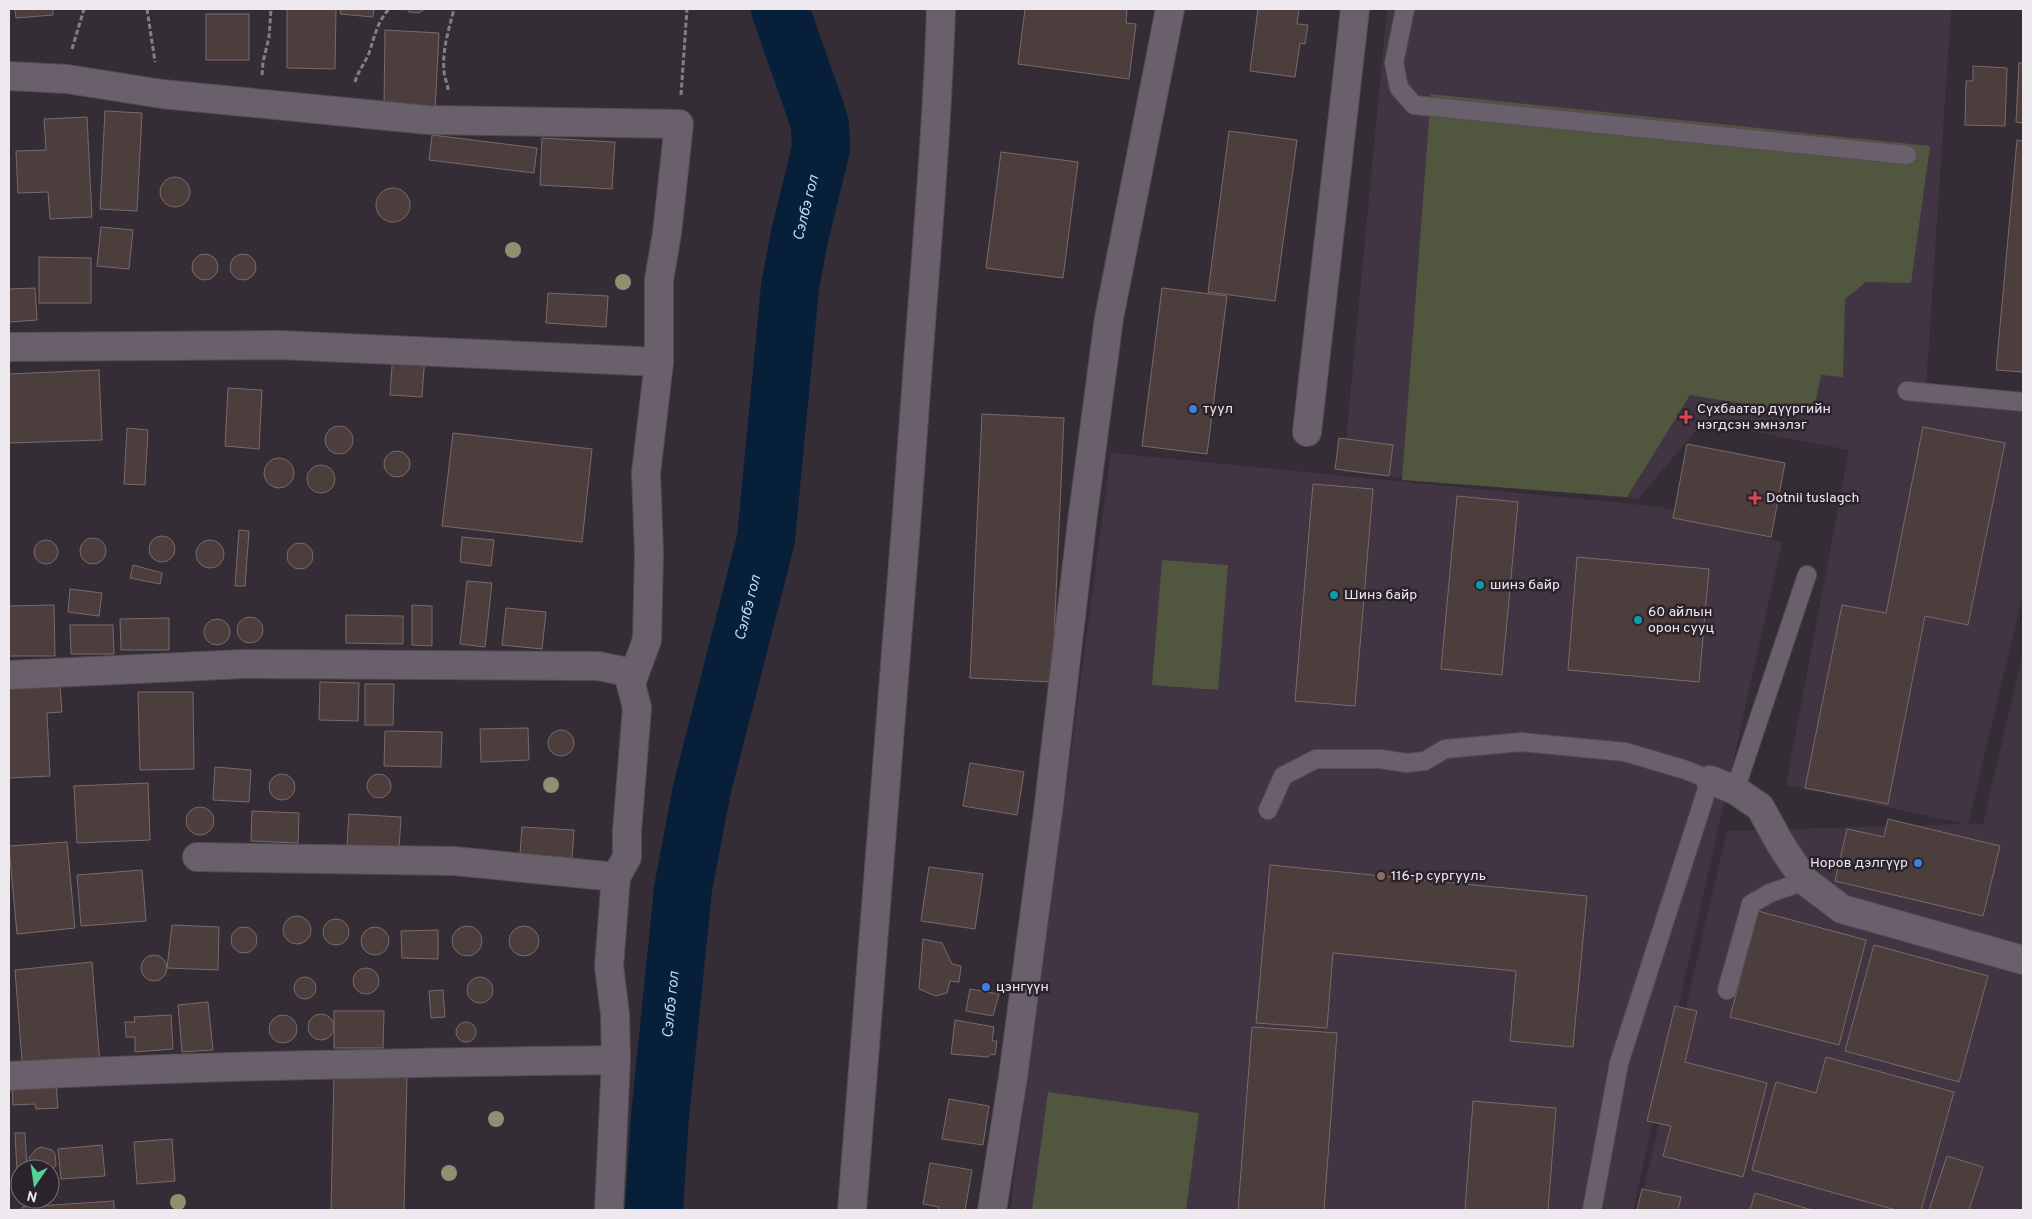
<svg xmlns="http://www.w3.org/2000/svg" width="2032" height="1219" viewBox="0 0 2032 1219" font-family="Overpass,sans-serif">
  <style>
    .built { fill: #413543 }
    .green { fill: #51573f }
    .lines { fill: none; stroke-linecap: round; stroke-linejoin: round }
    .river { stroke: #081f3a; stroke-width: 58 }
    .building { fill: #4c3e3c; stroke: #7a6a68 }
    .service-casing { stroke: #534c54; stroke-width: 20 }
    .minor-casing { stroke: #534c54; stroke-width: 30 }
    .path { stroke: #847e85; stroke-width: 3; stroke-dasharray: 5 2.5; stroke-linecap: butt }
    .service { stroke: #69606b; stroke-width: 18 }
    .minor { stroke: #69606b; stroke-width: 28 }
    .tree { fill: #8c9170 }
    .shop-dot { fill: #3f7fe0; stroke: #2b232c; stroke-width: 2 }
    .health-dot { fill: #e0444e; stroke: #2b232c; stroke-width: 2 }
    .culture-dot { fill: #0f9aa8; stroke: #2b232c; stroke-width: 2 }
    .education-dot { fill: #8d6e63; stroke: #2b232c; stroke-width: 2 }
    .labels { text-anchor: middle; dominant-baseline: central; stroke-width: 5; stroke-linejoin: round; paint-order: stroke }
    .poi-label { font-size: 14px; fill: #eee9ef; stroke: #2b232c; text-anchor: start }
    .water-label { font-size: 15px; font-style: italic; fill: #bdd7f8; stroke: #2b232c }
  </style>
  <rect width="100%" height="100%" fill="#352d36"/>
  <g class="built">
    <polygon points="1387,9 1951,9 1925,402 2023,412 2023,594 1968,824 1983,824 2023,652 2023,1210 1639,1210 1727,831 1965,824 1786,785 1849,450 1703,422 1638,499 1343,472"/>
    <polygon points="1111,453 1662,507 1782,542 1633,1210 1010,1210"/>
  </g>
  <g class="green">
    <polygon points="1431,94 1930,146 1911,283 1866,282 1845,299 1843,377 1821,375 1813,415 1690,395 1627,497 1402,480"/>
    <polygon points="1162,560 1228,565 1218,690 1152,685"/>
    <polygon points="1048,1092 1199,1113 1186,1210 1032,1210"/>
  </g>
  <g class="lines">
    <path class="river" id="s1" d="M654,1210l6,-93 23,-228 19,-100 64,-250 24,-252 10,-53 21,-85 -1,-24 -4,-13 -36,-103"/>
  </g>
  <g class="building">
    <polygon points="15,9 53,9 53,15 16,18"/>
    <polygon points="287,9 336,9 335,69 287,68"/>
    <polygon points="341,9 374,9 373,17 340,14"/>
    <polygon points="407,9 425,9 419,13 409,12"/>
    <polygon points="1025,9 1127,9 1126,23 1136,24 1129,79 1018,64"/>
    <polygon points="1258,9 1299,9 1297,24 1308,25 1305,44 1300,43 1295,77 1250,71"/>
    <rect x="206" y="14" width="43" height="46"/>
    <polygon points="385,30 439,33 435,110 384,108"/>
    <polygon points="2019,63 2023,63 2023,123 2016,122"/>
    <polygon points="1973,66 2007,68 2005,126 1965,125 1966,81 1973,81"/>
    <polygon points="105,111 142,113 137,211 100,209"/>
    <polygon points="87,117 92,217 50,219 48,192 18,193 16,151 46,150 44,119"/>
    <polygon points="1229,131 1297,140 1275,301 1208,292"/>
    <polygon points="432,135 537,148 534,173 429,160"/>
    <polygon points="542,138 615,142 612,189 540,185"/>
    <polygon points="2017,140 2023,141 2023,372 1996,370"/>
    <polygon points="1001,152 1078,162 1063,278 986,268"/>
    <circle cx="175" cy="192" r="15"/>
    <circle cx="393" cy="205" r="17"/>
    <polygon points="101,227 133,230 129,269 97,266"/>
    <circle cx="243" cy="267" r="13"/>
    <circle cx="205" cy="267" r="13"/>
    <polygon points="39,257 91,258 91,303 39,303"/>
    <polygon points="35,288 37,320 9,322 9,289"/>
    <polygon points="1162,288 1227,296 1207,454 1142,446"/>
    <polygon points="548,293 608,296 606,327 546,323"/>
    <polygon points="393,352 425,354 422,397 390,395"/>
    <polygon points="99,370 102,440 9,443 9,374"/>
    <polygon points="228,388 262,390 259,449 225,446"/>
    <polygon points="982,414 1064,418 1052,682 970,678"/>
    <circle cx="339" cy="440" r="14"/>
    <polygon points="1923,427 2005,443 1968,625 1925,616 1888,804 1805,788 1842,605 1886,613"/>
    <polygon points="127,428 148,430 145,485 124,484"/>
    <polygon points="453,433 592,449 582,542 442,526"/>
    <polygon points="1339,438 1393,445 1389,476 1335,469"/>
    <polygon points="1687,444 1785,463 1771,537 1673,518"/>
    <circle cx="397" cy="464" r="13"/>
    <circle cx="279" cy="473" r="15"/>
    <circle cx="321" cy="479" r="14"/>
    <polygon points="1313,484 1373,489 1355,706 1295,701"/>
    <polygon points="1457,496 1518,502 1502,675 1441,669"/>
    <polygon points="239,530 249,531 245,586 235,586"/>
    <circle cx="162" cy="549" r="13"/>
    <polygon points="462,537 494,540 491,566 460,562"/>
    <circle cx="93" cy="551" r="13"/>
    <circle cx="210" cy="554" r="14"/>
    <circle cx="46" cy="552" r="12"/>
    <circle cx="300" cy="556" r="13"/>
    <polygon points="1577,557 1709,569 1699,682 1568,670"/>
    <polygon points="133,565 162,573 160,584 130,578"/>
    <polygon points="467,581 492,583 485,647 460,644"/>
    <polygon points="70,589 102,593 99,616 68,612"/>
    <polygon points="54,605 55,656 9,656 9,606"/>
    <polygon points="412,605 432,606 432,646 412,645"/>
    <polygon points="506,608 546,612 542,649 502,645"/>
    <polygon points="346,615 403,616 403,644 346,643"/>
    <circle cx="250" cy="630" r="13"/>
    <polygon points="169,618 169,650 121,650 120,619"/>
    <circle cx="217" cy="632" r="13"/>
    <polygon points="70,625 113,625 114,654 71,654"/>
    <polygon points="320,682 359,683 358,721 319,720"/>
    <polygon points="365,684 394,684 393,725 365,725"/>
    <polygon points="60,686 62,712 47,713 50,776 9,778 9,689"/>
    <polygon points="138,692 193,692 194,769 140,770"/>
    <polygon points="528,728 529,760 481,762 480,729"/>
    <circle cx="561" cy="743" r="13"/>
    <polygon points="385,731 442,732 441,767 384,766"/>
    <polygon points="970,763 1024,772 1017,815 963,806"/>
    <polygon points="215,767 251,770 249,802 213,800"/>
    <circle cx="379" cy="786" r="12"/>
    <circle cx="282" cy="787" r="13"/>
    <polygon points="148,783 150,840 77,843 74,786"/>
    <circle cx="200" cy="821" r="14"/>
    <polygon points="252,811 299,813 298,843 251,841"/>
    <polygon points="349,814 401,817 399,849 347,846"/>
    <polygon points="1888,819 2000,846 1983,916 1835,881 1847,829 1884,837"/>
    <polygon points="522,827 574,830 572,858 520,854"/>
    <polygon points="67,842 75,928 17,934 9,846"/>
    <polygon points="1270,865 1587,896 1573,1047 1510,1041 1516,971 1333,953 1327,1028 1256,1023"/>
    <polygon points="929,867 983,874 975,929 921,921"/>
    <polygon points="142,870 146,921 81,926 77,875"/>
    <polygon points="1758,911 1866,940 1839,1045 1730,1017"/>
    <circle cx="297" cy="930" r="14"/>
    <circle cx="336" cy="932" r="13"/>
    <polygon points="172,925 219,927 218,970 167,968"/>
    <circle cx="467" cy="941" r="15"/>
    <circle cx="524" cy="941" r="15"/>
    <circle cx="375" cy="941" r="14"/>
    <circle cx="244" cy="940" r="13"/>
    <polygon points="438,930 438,959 402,958 401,931"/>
    <polygon points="923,939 942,943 952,964 961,966 959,982 950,981 947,993 936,996 919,989"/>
    <polygon points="1874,945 1988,976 1959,1082 1845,1051"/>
    <circle cx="154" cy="968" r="13"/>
    <polygon points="92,962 100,1065 23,1073 15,970"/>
    <circle cx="366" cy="981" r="13"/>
    <circle cx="305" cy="988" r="11"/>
    <circle cx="480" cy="990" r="13"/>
    <polygon points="970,989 999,994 993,1016 966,1011"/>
    <polygon points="443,990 445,1017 431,1018 429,991"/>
    <polygon points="208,1002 213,1050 182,1052 178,1005"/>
    <polygon points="1675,1006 1697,1011 1685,1062 1767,1083 1743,1177 1663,1156 1671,1126 1647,1121"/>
    <polygon points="334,1011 384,1011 383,1048 334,1048"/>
    <circle cx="321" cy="1027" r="13"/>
    <circle cx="283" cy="1029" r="14"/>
    <polygon points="171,1015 173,1049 135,1052 135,1037 126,1037 125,1022 135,1022 134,1017"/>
    <polygon points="955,1020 994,1027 992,1041 997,1041 995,1055 991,1054 988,1057 951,1054"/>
    <circle cx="466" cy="1032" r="10"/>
    <polygon points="1252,1027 1337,1033 1324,1210 1238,1210"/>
    <polygon points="1826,1057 1954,1092 1921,1210 1896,1210 1752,1170 1776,1082 1816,1093"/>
    <polygon points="334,1075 407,1076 404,1210 331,1210"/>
    <polygon points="56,1083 58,1108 36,1109 35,1104 13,1105 12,1086"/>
    <polygon points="949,1099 989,1106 983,1145 942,1139"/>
    <polygon points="1473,1101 1556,1108 1548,1210 1465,1210"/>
    <polygon points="15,1133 25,1133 27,1169 20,1169 20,1189 18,1189"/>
    <polygon points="172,1139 175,1181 137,1184 134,1142"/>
    <polygon points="102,1145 105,1176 61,1179 58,1149"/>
    <polygon points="41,1147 52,1150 55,1154 56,1165 50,1174 50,1169 30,1169 29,1158 36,1149"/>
    <polygon points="1947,1156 1983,1167 1969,1210 1929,1210"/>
    <polygon points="930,1163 972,1170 965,1210 938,1210 939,1207 923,1204"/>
    <polygon points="1642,1189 1681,1197 1678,1210 1637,1210"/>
    <polygon points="1755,1193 1812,1210 1750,1210"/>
    <polygon points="114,1201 114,1210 22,1210 22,1207"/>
  </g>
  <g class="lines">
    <g class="service-casing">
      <g id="service">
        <polyline points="1405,9 1394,63 1399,88 1414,105 1907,155"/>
        <polyline points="1907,391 2023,402"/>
        <polyline points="1735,790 1807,575"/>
        <polyline points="1268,810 1283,776 1316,759 1380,759 1407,763 1425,761 1445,749 1521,742 1625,752 1686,770 1710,780 1619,1063 1592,1210"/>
        <polyline points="1727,990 1751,904 1770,893 1805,881"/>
      </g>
    </g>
    <g class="minor-casing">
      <g id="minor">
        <polyline points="9,76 67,79 162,94 428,120 679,124 667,233 659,280 659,362 646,473 649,553 647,640 631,683"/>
        <polyline points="9,347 279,345 659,362"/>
        <polyline points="1307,432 1355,9"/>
        <polyline points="9,675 244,664 598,666 628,672 637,708 627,831 627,857 616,877 609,966 615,1014 616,1060 609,1210"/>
        <polyline points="1710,780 1735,790 1760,807 1781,845 1805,881 1842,909 2023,960"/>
        <polyline points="197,857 454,861 616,877"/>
        <path d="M9,1076c202,-11 404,-13 607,-16"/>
        <path d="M852,1210c22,-277 45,-555 65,-833 9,-123 20,-245 24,-368"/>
        <polyline points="992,1210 1013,1077 1049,804 1082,522 1109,318 1170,9"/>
      </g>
    </g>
    <g class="path">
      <polyline points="147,9 155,62"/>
      <polyline points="72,49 84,9"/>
      <polyline points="262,75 263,62 269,37 271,9"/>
      <path d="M355,82c3,-11 10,-19 14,-29 6,-17 7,-29 20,-44"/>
      <path d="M448,90c0,-7 -4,-12 -4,-19 -2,-21 5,-42 10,-62"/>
      <polyline points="681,95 687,9"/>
    </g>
    <use href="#service" class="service"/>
    <use href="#minor" class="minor"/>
  </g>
  <g class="tree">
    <circle cx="513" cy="250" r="8"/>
    <circle cx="623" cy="282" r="8"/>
    <circle cx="551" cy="785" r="8"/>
    <circle cx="496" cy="1119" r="8"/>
    <circle cx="449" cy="1173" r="8"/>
    <circle cx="178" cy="1202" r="8"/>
  </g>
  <g class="shop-dot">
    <circle cx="1193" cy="409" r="5"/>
    <circle cx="1918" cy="863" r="5"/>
    <circle cx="986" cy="987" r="5"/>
  </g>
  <g class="health-dot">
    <path d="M1683.5 409.5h5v5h5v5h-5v5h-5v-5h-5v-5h5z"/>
    <path d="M1752.5 490.5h5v5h5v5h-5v5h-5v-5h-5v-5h5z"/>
  </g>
  <g class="culture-dot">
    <circle cx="1480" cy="585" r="5"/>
    <circle cx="1334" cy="595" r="5"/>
    <circle cx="1638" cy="620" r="5"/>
  </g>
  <circle class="education-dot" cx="1381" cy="876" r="5"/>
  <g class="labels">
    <g class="poi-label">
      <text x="1203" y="409">туул</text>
      <text x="1697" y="409">Сүхбаатар дүүргийн<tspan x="1697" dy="16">нэгдсэн эмнэлэг</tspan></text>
      <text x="1766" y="498">Dotnii tuslagch</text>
      <text x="1490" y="585">шинэ байр</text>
      <text x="1344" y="595">Шинэ байр</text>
      <text x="1648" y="612">60 айлын<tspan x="1648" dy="16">орон сууц</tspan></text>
      <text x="1908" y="863" text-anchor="end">Норов дэлгүүр</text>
      <text x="1391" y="876">116-р сургууль</text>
      <text x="996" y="987">цэнгүүн</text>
    </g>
    <g class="water-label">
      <text stroke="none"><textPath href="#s1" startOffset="1016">Сэлбэ гол</textPath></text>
      <text stroke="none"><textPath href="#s1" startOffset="611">Сэлбэ гол</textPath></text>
      <text stroke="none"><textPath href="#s1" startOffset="206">Сэлбэ гол</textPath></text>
    </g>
  </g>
  <rect width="2032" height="1219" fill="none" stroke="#eee9ef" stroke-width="20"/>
  <g transform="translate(35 1184) rotate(193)"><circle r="24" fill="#2b232c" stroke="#79727a"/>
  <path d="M0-4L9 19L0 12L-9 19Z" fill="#54d396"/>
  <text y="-8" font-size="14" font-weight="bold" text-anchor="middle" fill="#eee9ef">N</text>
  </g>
</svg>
